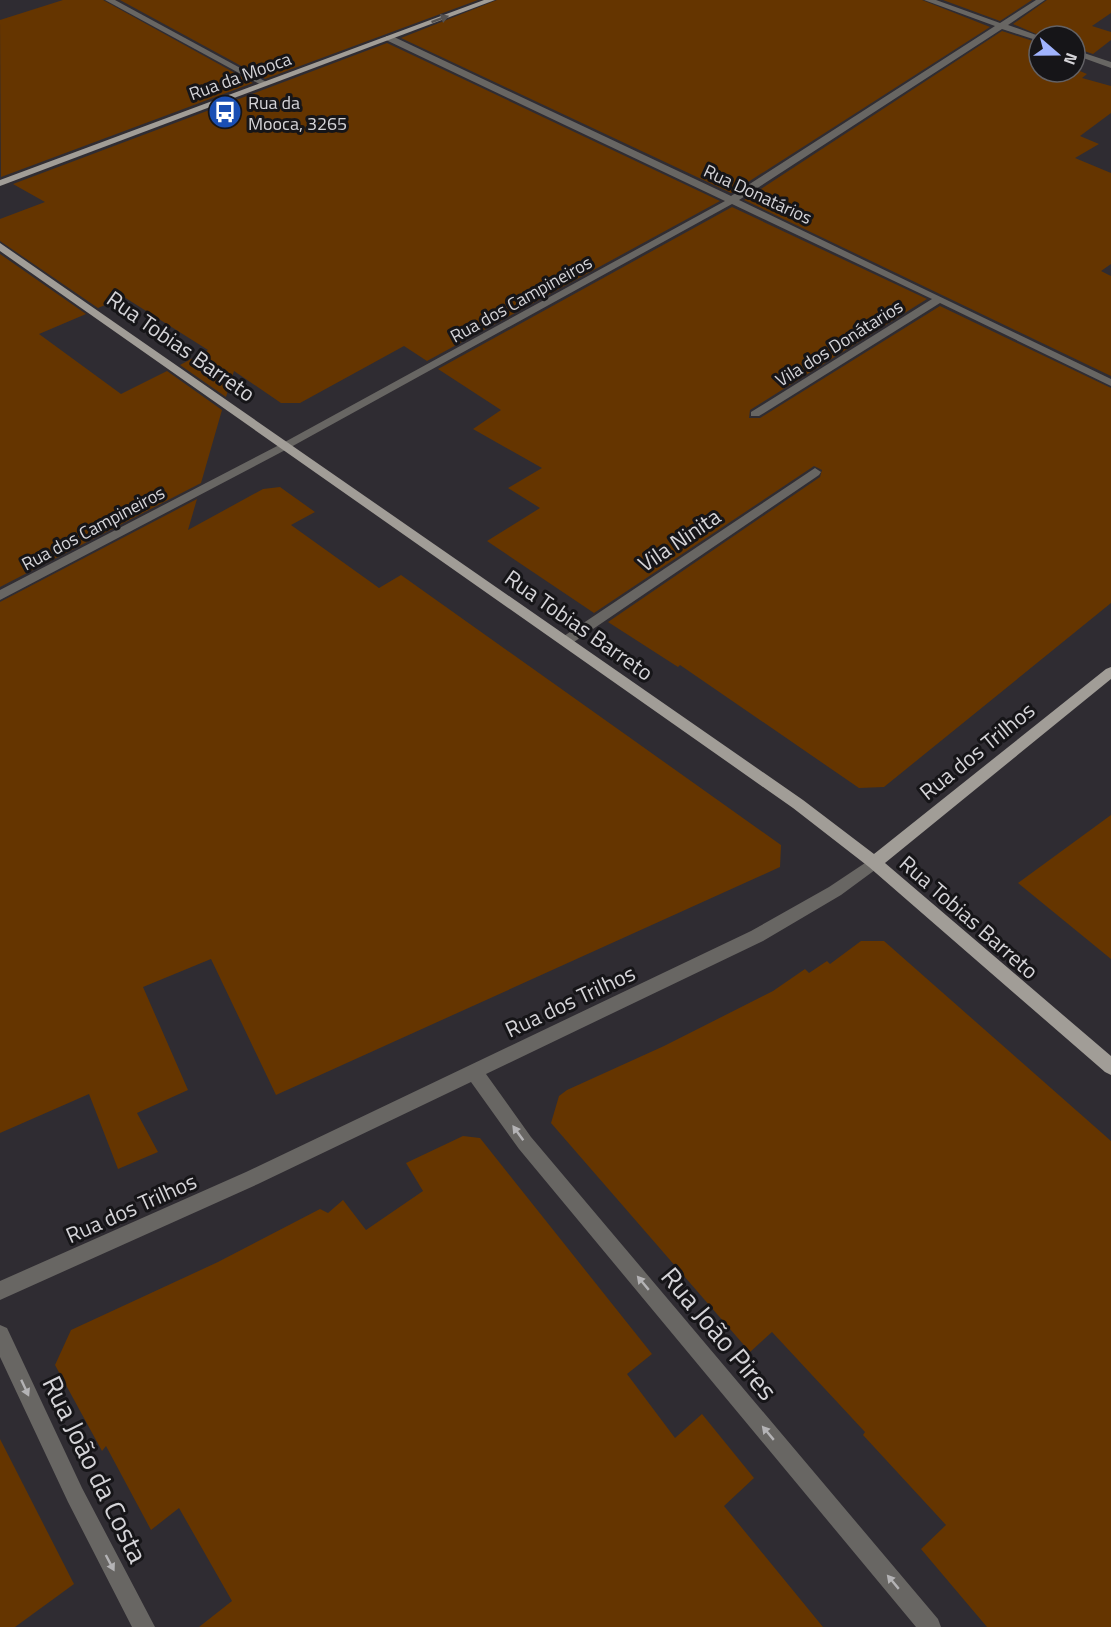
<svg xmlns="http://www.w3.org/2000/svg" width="1111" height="1627" viewBox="0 0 1111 1627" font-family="'Titillium Web',sans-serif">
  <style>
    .building { fill: #653500 }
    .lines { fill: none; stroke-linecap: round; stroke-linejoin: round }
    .minor { fill: #686663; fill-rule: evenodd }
    .major { fill: #a19d97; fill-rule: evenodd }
    .oneway { fill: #555251 }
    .oneway2 { fill: #b4b3b5 }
    .labels { text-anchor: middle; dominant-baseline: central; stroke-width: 6; stroke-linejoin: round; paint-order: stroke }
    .far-street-label { font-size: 18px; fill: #d5d4d8; stroke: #161518 }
    .far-poi-label { font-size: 18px; fill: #d5d4d8; stroke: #161518; text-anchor: start }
    .street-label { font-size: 22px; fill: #d5d4d8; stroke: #161518 }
    .near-street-label { font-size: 27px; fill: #d5d4d8; stroke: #161518 }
  </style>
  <rect width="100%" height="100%" fill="#2f2c32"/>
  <g class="building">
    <polygon points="63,0 103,0 253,83 1,177 0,20"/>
    <polygon points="120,0 478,0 265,79"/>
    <polygon points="497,0 922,0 990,27 731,193 401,38"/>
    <polygon points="943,0 1032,0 1000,21"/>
    <polygon points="1047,0 1111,0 1111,13 1092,26 1111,32 1111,40 1093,54 1075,48 1075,36 1041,36 1013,24"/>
    <polygon points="1002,31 1039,43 1039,72 1075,72 1075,69 1087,74 1082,78 1111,86 1111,113 1080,136 1099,144 1075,158 1111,173 1111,264 1101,271 1111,276 1111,376 744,200"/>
    <polygon points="387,43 720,201 427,361 404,346 300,403 281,403 234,371 226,397 180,365 208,350 124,297 98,308 0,241 0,219 45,202 13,184"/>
    <polygon points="732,207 927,299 750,410 749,418 760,418 940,306 1111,388 1111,603 884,787 859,788 680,665 678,667 608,622 820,477 822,470 814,466 594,613 487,541 540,508 508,488 542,468 473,429 501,410 438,369"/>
    <polygon points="0,254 86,314 39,334 121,394 167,371 222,410 201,483 0,587"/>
    <polygon points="280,487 315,512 291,525 379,588 401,575 781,845 780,867 276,1095 211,959 143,987 188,1090 137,1113 158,1152 118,1169 89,1094 0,1133 0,602 197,499 188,530 263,489"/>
    <polygon points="1111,815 1111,959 1018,883"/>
    <polygon points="861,941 884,941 1111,1141 1111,1627 987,1627 921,1549 946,1525 863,1435 865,1432 772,1332 750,1352 551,1123 559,1096 567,1090 664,1046 773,991 805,969 809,973 827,961 830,964"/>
    <polygon points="463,1136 480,1138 652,1354 627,1374 675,1438 702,1414 754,1478 724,1506 823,1627 199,1627 232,1601 179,1508 151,1530 106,1446 102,1451 55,1365 71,1330 218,1262 320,1209 328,1213 343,1200 366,1230 423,1191 406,1163"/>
    <polygon points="0,1439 74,1584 15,1627 0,1627"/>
  </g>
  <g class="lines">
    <g class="minor">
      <polygon points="105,0 115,0 270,84 263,86"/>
      <polygon points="924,0 936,0 1000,23 1036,0 1045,0 1008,25 1039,36 1039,41 1002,29 739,200 1111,379 1111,386 940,303 759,416 751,416 751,412 932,299 732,204 291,447 0,600 0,590 283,443 725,201 386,40 386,36 392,36 731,196 995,26"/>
      <polygon points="1075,50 1111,62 1111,68 1075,55"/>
      <polygon points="815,468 821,472 819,475 571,644 561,644 559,641 561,638"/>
      <polygon points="874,857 879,859 882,863 879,867 841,895 763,941 486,1074 531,1137 938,1619 941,1627 916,1627 519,1149 471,1082 258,1184 0,1300 0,1281 246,1172 751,931 829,887"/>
      <polygon points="0,1325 7,1328 82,1488 155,1627 132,1627 68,1502 0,1357"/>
    </g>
    <g class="major">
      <polygon points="484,0 495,0 0,186 0,180"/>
      <polygon points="0,243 803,800 874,854 1106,669 1111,667 1111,679 885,863 1111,1056 1111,1075 1105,1072 869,867 793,808 0,251"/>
    </g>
  </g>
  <defs><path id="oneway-solid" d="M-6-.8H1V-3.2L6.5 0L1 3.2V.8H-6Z" transform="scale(1.5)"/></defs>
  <use class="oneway" href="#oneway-solid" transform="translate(440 19) rotate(-20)"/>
  <g class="oneway2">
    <use href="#oneway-solid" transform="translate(518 1133) rotate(-126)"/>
    <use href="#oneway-solid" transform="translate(643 1283) rotate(-130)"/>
    <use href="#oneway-solid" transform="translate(25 1388) rotate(65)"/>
    <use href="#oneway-solid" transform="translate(768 1433) rotate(-130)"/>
    <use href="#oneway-solid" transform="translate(110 1563) rotate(62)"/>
    <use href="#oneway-solid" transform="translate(893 1582) rotate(-130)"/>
  </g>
  <defs>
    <g id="bus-disc" transform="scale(1.725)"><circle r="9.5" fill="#1a4fb4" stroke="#161518"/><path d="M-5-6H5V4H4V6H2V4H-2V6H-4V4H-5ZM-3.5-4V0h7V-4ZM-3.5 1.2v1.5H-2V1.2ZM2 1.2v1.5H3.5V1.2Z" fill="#fff"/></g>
  </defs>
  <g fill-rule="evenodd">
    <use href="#bus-disc" x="225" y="112"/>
  </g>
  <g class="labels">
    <g class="far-street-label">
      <text transform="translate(240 76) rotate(-20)">Rua da Mooca</text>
      <text transform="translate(758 194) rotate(25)">Rua Donatários</text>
      <text transform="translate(521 299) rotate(-29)">Rua dos Campineiros</text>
      <text transform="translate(839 343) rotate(-32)">Vila dos Donátarios</text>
      <text transform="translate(93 528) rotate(-28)">Rua dos Campineiros</text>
    </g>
    <g class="far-poi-label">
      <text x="248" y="102">Rua da<tspan x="248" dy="21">Mooca, 3265</tspan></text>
    </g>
    <g class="street-label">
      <text transform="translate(181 346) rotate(35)">Rua Tobias Barreto</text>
      <text transform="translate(679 540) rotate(-34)">Vila Ninita</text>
      <text transform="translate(579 625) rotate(35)">Rua Tobias Barreto</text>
      <text transform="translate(977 751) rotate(-39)">Rua dos Trilhos</text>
      <text transform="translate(969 917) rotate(41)">Rua Tobias Barreto</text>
      <text transform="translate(570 1001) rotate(-25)">Rua dos Trilhos</text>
      <text transform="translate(131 1208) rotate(-24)">Rua dos Trilhos</text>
    </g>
    <g class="near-street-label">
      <text transform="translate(720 1333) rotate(50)">Rua João Pires</text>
      <text transform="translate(96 1469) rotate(64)">Rua João da Costa</text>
    </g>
  </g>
  <g transform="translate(1057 54) rotate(110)"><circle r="28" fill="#161518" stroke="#626165" stroke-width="1.5"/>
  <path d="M0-4.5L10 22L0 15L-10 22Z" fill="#a0b3fd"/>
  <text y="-9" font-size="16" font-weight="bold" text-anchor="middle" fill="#d5d4d8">N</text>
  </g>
</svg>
